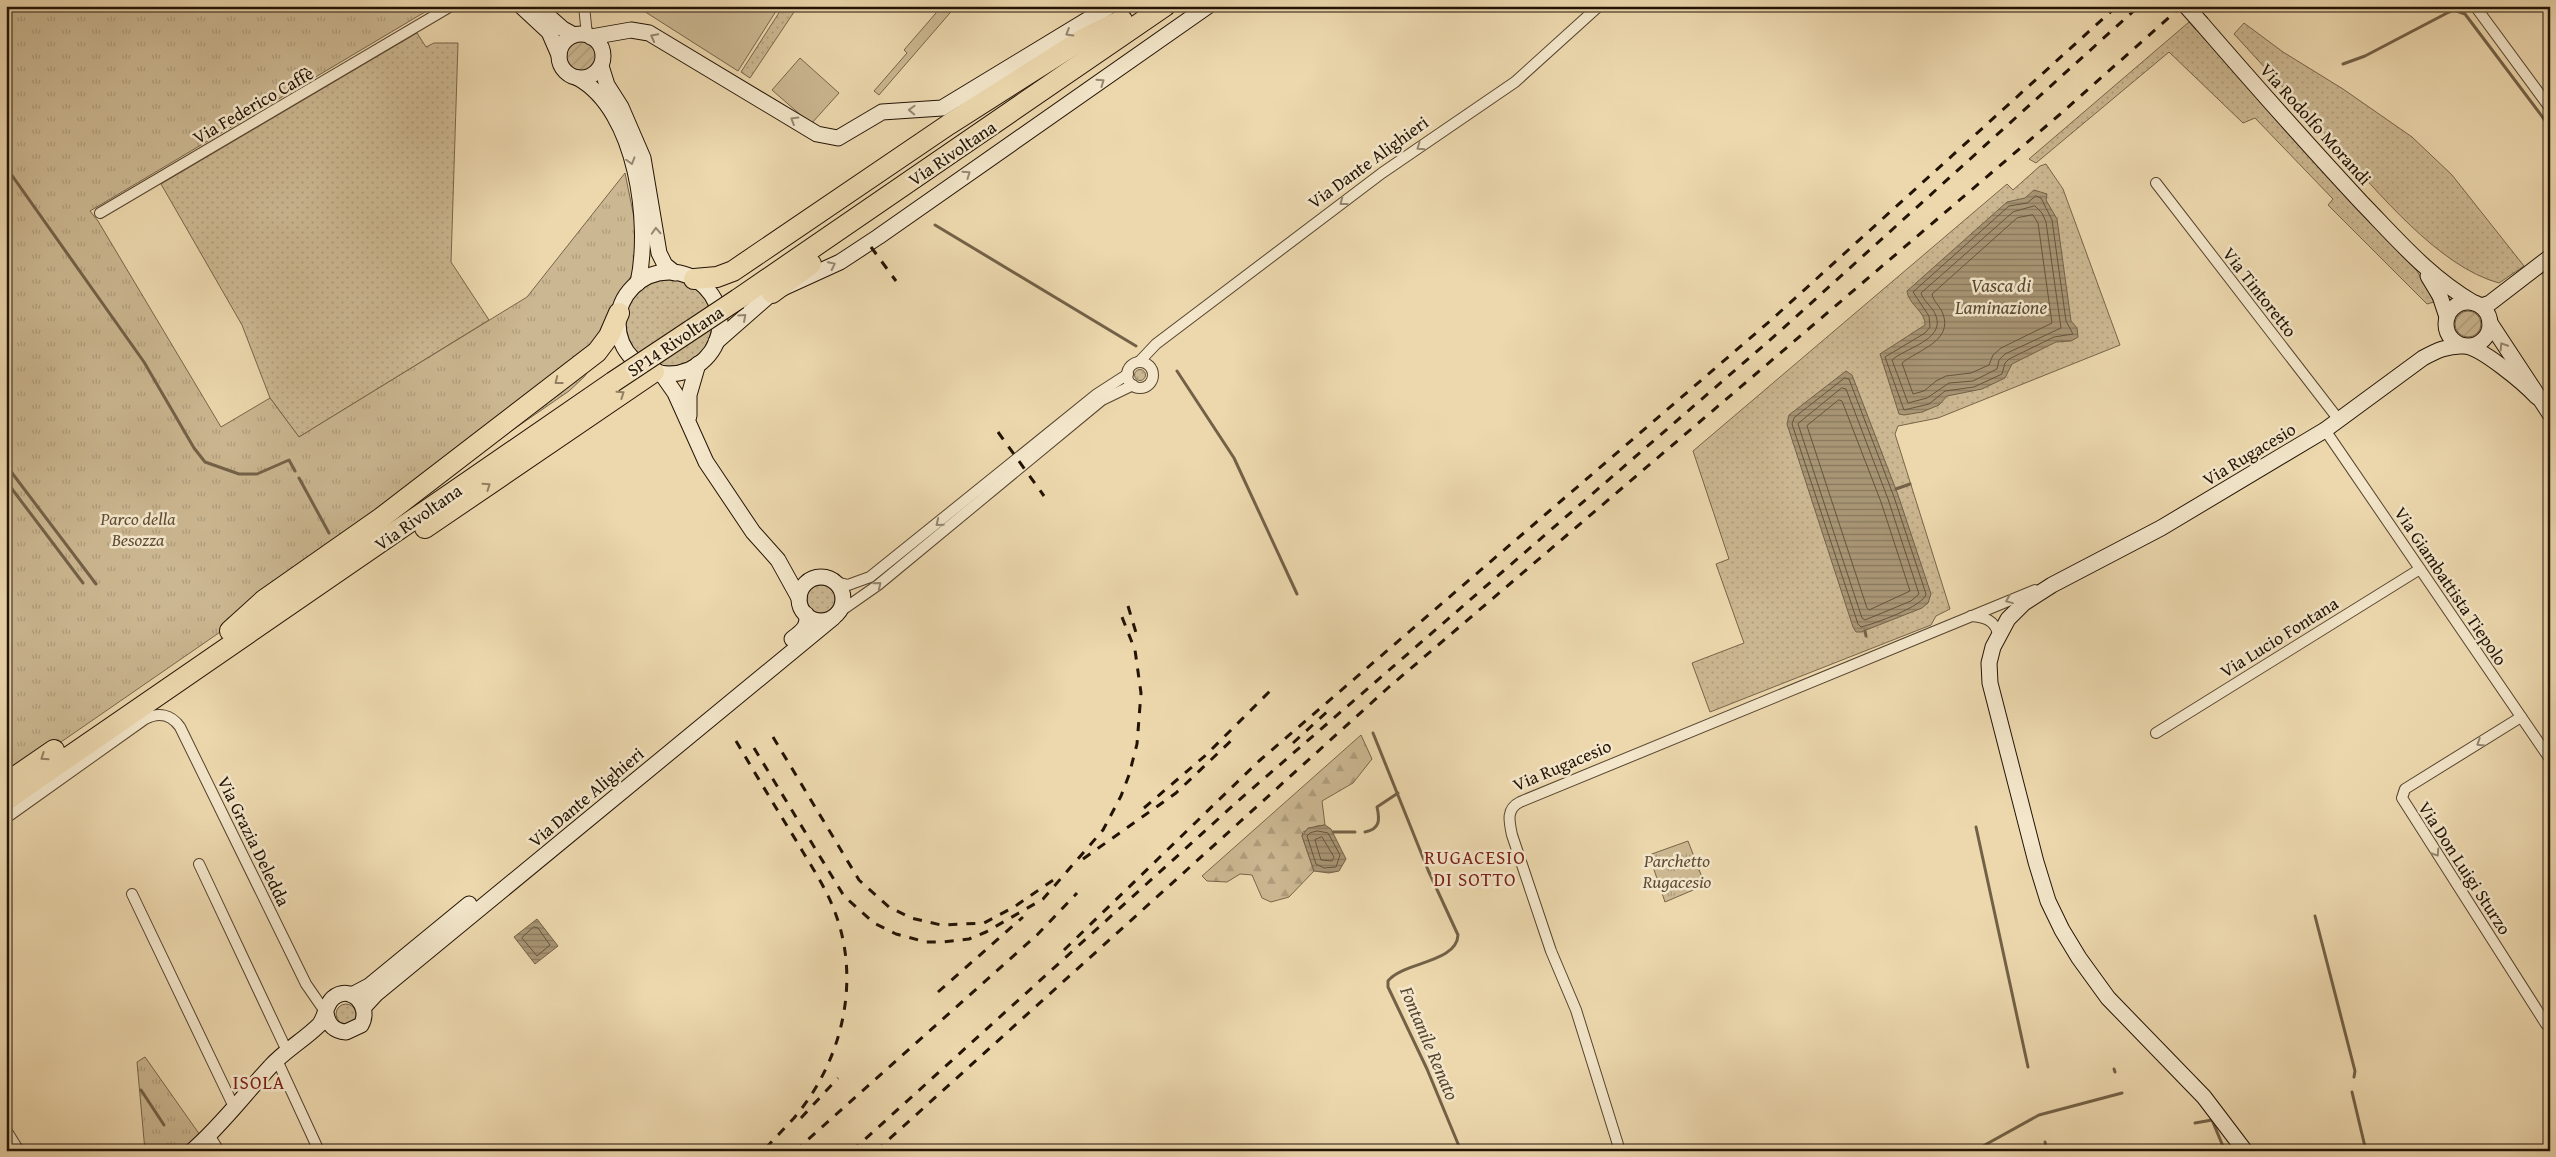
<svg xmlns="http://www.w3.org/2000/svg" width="2556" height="1157" viewBox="0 0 2556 1157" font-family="'Gentium Book Plus',serif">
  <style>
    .grass { fill: url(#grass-dots); stroke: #77654a }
    .forest { fill: url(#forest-firs); stroke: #77654a }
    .park { fill: url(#park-tufts); stroke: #77654a }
    .garden { fill: url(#garden-furrows); stroke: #77654a }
    .pitch { fill: #cbb791; stroke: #77654a }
    .water { fill: url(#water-rules); stroke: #736147 }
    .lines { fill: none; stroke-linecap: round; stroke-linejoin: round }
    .shore { stroke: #66543c; stroke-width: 1 }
    .stream { stroke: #736147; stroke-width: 3 }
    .street-casing { stroke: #56442e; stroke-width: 12 }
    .secondary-casing { stroke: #231304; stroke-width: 17 }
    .highway-casing { stroke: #231304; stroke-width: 22 }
    .street { stroke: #f3e6ca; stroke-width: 10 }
    .secondary { stroke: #f3e6ca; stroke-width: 15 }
    .highway { stroke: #edd8ae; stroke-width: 20 }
    .rail { stroke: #231304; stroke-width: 3; stroke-dasharray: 9 9; stroke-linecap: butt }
    .secondary-bridge-casing { stroke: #231304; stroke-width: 17; stroke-linecap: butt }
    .highway-bridge-casing { stroke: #231304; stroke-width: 22; stroke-linecap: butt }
    .secondary-bridge { stroke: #f3e6ca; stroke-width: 15 }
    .highway-bridge { stroke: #edd8ae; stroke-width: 20 }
    .oneway { stroke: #958771 }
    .oneway2 { stroke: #927f62 }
    .labels { text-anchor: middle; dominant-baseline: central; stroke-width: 5; stroke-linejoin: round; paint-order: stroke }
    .street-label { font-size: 18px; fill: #231304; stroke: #f3e6ca }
    .park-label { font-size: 18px; font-style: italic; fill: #5e4c35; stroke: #f3e6ca }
    .water-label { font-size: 19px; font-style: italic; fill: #584731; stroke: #f3e6ca }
    .neighbourhood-label { font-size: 19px; letter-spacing: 1px; fill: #7a1f14; stroke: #f3e6ca }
  </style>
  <defs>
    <pattern id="grass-dots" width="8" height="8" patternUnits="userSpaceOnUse" patternTransform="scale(1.25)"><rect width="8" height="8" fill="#cbb791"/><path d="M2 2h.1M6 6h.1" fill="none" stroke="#ae9c7b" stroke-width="1.8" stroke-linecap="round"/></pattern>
    <pattern id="forest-firs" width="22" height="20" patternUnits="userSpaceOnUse" patternTransform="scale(1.25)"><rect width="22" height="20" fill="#cbb791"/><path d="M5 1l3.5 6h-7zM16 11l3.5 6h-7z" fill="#ae9c7b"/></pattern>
    <pattern id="park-tufts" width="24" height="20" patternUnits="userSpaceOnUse" patternTransform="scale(1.25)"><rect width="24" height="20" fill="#cbb791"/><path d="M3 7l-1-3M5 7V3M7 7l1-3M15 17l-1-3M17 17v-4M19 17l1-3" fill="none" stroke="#ae9c7b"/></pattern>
    <pattern id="garden-furrows" width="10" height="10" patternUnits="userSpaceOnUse" patternTransform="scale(1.25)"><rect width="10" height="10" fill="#cbb791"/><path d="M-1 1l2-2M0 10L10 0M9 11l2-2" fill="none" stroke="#ae9c7b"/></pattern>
    <pattern id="water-rules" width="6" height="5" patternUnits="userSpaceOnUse" patternTransform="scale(1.25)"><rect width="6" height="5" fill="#a89574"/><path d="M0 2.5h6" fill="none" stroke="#88785d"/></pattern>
  </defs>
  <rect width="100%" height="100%" fill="#edd8ae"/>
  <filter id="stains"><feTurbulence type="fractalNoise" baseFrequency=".004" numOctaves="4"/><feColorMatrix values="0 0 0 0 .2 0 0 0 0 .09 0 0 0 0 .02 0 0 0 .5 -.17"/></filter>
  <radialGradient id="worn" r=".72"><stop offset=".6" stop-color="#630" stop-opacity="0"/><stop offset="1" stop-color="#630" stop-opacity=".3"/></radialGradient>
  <g class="grass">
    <polygon points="778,6 798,6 750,78 741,72 782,8"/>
    <polygon points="2189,22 2417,271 2434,302 2427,304 2328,205 2333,199 2255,118 2243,123 2169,52 2036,163 2029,159"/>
    <path d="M2244,23l39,29 60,37 69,48 40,38 72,91 -25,17c-60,-16 -121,-91 -163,-137 -34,-38 -68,-75 -102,-112z"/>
    <polygon points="417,33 426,47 434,43 458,43 451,262 489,320 299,437 270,398 242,325 161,184"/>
    <polygon points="2046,164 2063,189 2120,345 1938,418 1898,426 1895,434 1950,609 1936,616 1931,625 1710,712 1692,663 1744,643 1716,564 1729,559 1693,451 2007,184 2013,190 2040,166"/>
    <circle cx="669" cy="323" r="43"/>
    <circle cx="1140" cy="375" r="5.5"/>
    <circle cx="821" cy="599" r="14"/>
    <circle cx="346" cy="1014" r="10"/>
  </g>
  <polygon class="forest" points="1361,735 1372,759 1353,783 1322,801 1325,825 1317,826 1303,832 1302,836 1314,871 1289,897 1271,902 1262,898 1252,875 1240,874 1227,882 1207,881 1202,876"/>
  <g class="park">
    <polygon points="6,6 435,6 90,211 98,221 221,427 270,398 299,437 527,297 625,173 637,232 634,271 616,302 599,357 584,377 569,391 6,780"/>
    <polygon points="1688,841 1705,885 1665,902 1649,855"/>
    <polygon points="145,1057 200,1135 179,1151 145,1151 137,1062"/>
  </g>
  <g class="garden">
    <circle cx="581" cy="56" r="17"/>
    <circle cx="2468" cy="324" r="13"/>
  </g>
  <g class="pitch">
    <polygon points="636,6 774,6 778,8 738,71"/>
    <polygon points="942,6 956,6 879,95 874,91 907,53 904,50"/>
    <polygon points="800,58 839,93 811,124 772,90"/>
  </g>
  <g class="water">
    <path d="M2034,190l13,4 -1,6 11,19 14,102 6,7 1,9 -7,4 -15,1 -44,22 -7,14 -23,11 -35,7 -8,9 -17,7 -18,3 -5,-1 -19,-60 45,-29c1,-13 -17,-21 -18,-34l100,-89 18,-4z"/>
    <polygon points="1846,371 1852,375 1898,495 1931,594 1928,603 1922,608 1861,632 1856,632 1853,627 1787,424 1789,415"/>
    <polygon points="1325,825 1331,829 1346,859 1339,871 1329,873 1314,871 1302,836 1308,828"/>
    <polygon points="537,919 558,946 535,964 514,937"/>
  </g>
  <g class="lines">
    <g class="shore">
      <polygon points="2036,196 2041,198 2052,220 2066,321 2073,334 2054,337 2009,359 2005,363 2002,374 1974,387 1945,391 1929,404 1904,410 1885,357 1925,333 1930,327 1929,316 1913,292 2009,206 2027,203"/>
      <path d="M2035,206l7,7 4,9 15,106 -56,26 -6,6 -2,9 -24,12 -24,2 -22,15 -19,5 -16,-43c13,-12 53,-20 44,-44 -3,-9 -13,-15 -15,-23l92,-81z"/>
      <path d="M2033,215l5,8 14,100 -51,25 -8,7 -4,10 -18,8 -25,3 -10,5 -12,10 -11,3 -11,-31c16,-13 51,-22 41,-49 -3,-8 -10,-13 -11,-20l85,-76z"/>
      <path d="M1845,378l4,1 45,118 32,97c-2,12 -52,30 -65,33l-3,-3 -66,-200 2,-6z"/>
      <polygon points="1842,388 1846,389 1888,499 1919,594 1911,601 1865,620 1862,618 1798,424"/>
      <polygon points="1839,400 1842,401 1881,502 1910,591 1869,610 1867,608 1807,426"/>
      <polygon points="1318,831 1328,833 1340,855 1336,867 1324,868 1316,864 1307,836 1310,833"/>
      <polygon points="1322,837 1334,857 1332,861 1321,860 1315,840"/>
      <polygon points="534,927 538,928 550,945 537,956 522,938"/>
    </g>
    <g class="stream">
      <polyline points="2343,64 2365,56 2449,12 2454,10 2465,14 2550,127"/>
      <polyline points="6,167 144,362 194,448 205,462 239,474 257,474 289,460 295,471"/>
      <polyline points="935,225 1136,346"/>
      <polyline points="1177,371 1234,458 1297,594"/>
      <polyline points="6,465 96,584"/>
      <polyline points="299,478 329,533"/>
      <polyline points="6,481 83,583"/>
      <polyline points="1896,489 1910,484"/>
      <polyline points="1865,631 1866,636"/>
      <path d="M1373,733l55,137 30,65c-1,28 -56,27 -70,46v6l39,82 34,82"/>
      <polyline points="1976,827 2028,1067"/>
      <polyline points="1333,832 1355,832"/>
      <path d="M1365,832c15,-3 15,-12 12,-25l21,-14"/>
      <polyline points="2315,916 2355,1071 2354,1077"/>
      <polyline points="2114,1069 2115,1072"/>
      <polyline points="141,1090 164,1125"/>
      <polyline points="2352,1092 2366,1151"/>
      <polyline points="2195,1123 2212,1120 2225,1151"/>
      <polyline points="2045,1142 2047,1151"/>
      <polyline points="1974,1151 2039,1115 2122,1093"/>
    </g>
    <g class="street-casing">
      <g id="street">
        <polyline points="584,6 587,35"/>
        <polyline points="2475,6 2550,108"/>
        <polyline points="2156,183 2339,420"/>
        <polyline points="100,213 451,6"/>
        <polyline points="1139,362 1156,344 1382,173 1515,82 1599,6"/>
        <circle cx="1140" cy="375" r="13"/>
        <polyline points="2325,430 2550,759"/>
        <polyline points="836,582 848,585 870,577 1097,394 1128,374"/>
        <polyline points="838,613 878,585 1102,400 1133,385"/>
        <path d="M1971,616c13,1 25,4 27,19"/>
        <polyline points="2521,717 2405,789 2402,798 2546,1024 2550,1027"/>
        <polyline points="2156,733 2420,569"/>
        <path d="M6,818l139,-99c13,-7 26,-5 35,8l126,257 20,29"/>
        <polyline points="199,864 287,1051"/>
        <polyline points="132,894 234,1107"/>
        <polyline points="277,1060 319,1151"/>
        <polyline points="6,1130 19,1151"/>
        <polyline points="209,1135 219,1151"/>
        <path d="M1620,1151l-44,-141 -25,-59 -39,-116c-3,-14 -6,-26 8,-33l515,-212"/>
      </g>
    </g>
    <g class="secondary-casing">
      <g id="secondary">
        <polyline points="521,6 549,32 559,55"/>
        <polyline points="537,6 563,29 574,35"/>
        <path d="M2202,24c52,60 105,120 159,178 36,37 68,75 113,101"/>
        <circle cx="581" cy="56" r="22"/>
        <polyline points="591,37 631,30 649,33 817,134 838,138 882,112 942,108 1110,6"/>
        <polyline points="601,66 607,85 621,107 643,158 659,253 665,265 675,273"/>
        <path d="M578,78c59,33 73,146 60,205"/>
        <circle cx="669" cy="323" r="51"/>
        <polyline points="2428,276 2440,296 2447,317"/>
        <circle cx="2468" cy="324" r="22"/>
        <polyline points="2481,306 2490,303 2550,257"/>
        <polyline points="2490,323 2550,414"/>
        <polyline points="716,342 772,293 840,262 878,237 1208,6"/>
        <polyline points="661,373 675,393 706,462 753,532 778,560 799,598"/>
        <polyline points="689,416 689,395 698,364"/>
        <circle cx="821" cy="599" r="22"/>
        <path d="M792,639c9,-7 18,-13 14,-25"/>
        <polyline points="352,995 369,986 469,904"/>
        <polyline points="364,1007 376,994 833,618"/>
        <path d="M192,1151c29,-25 52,-56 78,-84 14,-16 34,-27 49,-42 7,-8 6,-20 14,-27 18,-15 39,9 28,27l-15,7c-12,-1 -18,-7 -20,-19"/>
        <path d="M2245,1151l-41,-54 -96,-99 -29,-40 -17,-28 -14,-29 -12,-39 -46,-179 -1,-20 4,-16 15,-28 16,-16 28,-18 109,-57 164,-98 98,-72c13,-7 25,-13 41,-12 16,0 61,38 73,51"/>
      </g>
    </g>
    <g class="highway-casing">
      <g id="highway">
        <polyline points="694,279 717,277 733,271 948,125 1083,39 1122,20"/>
        <polyline points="772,293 811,264"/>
        <polyline points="738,299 1165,6"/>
        <polyline points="425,528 654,372"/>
        <polyline points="230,631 264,600 381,518 597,352 609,336 619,313"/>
        <polyline points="6,783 54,750"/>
        <polyline points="6,800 613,382"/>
      </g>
    </g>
    <use href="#street" class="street"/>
    <use href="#secondary" class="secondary"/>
    <use href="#highway" class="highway"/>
    <g class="rail">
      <polyline points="871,247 896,281"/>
      <polyline points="998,432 1044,496"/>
      <polyline points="1128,606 1137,636"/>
      <polyline points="773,737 859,880 889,907 911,918 941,925 984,923 1014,907 1059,876"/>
      <path d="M736,741c20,34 40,67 61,101 14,24 30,47 39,73 25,69 5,148 -42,203 -10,11 -21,22 -31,33"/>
      <polyline points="1293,743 1330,709"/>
      <polyline points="754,748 844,896 874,923 896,934 926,942 943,942 969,939 986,932 1043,899 1103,830 1121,796 1129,775 1137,744 1141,693 1135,650 1120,612"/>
      <polyline points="1144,808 1206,755 1274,687"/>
      <polyline points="1083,859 1176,793 1235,737"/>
      <polyline points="1064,950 1259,761 1770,321 2117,6"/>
      <polyline points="938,992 1023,917"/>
      <polyline points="801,1118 838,1078"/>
      <polyline points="795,1151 1037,935 1077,893"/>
      <polyline points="852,1151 1238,801 1778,333 2139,6"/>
      <polyline points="876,1151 1389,687 2058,116 2182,6"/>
    </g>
    <g class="secondary-bridge-casing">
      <polyline id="secondary-bridge" points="2186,6 2202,24"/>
    </g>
    <g class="highway-bridge-casing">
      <polyline id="highway-bridge" points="613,382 738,299"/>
    </g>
    <use href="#secondary-bridge" class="secondary-bridge"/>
    <use href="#highway-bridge" class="highway-bridge"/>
  </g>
  <defs><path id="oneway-chevron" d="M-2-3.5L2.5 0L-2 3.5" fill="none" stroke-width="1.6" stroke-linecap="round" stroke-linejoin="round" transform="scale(1.25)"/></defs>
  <g class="oneway">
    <use href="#oneway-chevron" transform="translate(1069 33) rotate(149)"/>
    <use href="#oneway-chevron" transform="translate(654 37) rotate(-152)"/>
    <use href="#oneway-chevron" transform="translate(1101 82) rotate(-35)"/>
    <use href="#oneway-chevron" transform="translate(912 110) rotate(-178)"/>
    <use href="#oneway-chevron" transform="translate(794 120) rotate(-149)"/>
    <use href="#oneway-chevron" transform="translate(1420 147) rotate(145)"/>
    <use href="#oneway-chevron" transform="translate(631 161) rotate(74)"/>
    <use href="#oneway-chevron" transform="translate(967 174) rotate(-35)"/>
    <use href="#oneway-chevron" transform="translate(1343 202) rotate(143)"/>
    <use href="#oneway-chevron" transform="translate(656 231) rotate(-93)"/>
    <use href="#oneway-chevron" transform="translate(832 265) rotate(-26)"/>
    <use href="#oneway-chevron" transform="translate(743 317) rotate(-42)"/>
    <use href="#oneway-chevron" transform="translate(2503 346) rotate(-122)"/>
    <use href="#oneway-chevron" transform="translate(939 523) rotate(141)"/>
    <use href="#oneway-chevron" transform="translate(878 585) rotate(-39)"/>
    <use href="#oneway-chevron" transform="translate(2009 600) rotate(158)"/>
    <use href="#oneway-chevron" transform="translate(2480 743) rotate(148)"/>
    <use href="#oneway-chevron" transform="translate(2436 853) rotate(57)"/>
  </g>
  <g class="oneway2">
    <use href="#oneway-chevron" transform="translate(558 381) rotate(142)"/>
    <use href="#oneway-chevron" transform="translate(621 394) rotate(-34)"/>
    <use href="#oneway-chevron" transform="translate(487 486) rotate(-35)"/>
    <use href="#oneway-chevron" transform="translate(44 757) rotate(146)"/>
  </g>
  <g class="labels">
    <g class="street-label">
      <text transform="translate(253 105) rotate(-30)">Via Federico Caffè</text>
      <text transform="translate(2316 124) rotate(48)">Via Rodolfo Morandi</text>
      <text transform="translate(952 153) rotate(-34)">Via Rivoltana</text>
      <text transform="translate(1368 162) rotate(-36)">Via Dante Alighieri</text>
      <text transform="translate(2260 292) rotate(52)">Via Tintoretto</text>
      <text transform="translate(675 341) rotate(-34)">SP14 Rivoltana</text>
      <text transform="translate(2249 454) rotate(-31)">Via Rugacesio</text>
      <text transform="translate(418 517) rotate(-35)">Via Rivoltana</text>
      <text transform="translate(2451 586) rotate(56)">Via Giambattista Tiepolo</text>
      <text transform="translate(2279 637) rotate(-32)">Via Lucio Fontana</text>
      <text transform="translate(1562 765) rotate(-23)">Via Rugacesio</text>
      <text transform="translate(586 797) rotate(-40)">Via Dante Alighieri</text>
      <text transform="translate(254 841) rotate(64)">Via Grazia Deledda</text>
      <text transform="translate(2465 868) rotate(57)">Via Don Luigi Sturzo</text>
    </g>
    <g class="park-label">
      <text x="138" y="518">Parco della<tspan x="138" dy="21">Besozza</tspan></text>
      <text x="1677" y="860">Parchetto<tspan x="1677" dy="21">Rugacesio</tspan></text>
    </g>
    <g class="water-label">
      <text x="2001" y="285">Vasca di<tspan x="2001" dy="22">Laminazione</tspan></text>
      <text transform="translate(1430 1043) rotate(67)">Fontanile Renato</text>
    </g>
    <g class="neighbourhood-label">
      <text x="1475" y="857">RUGACESIO<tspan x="1475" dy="22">DI SOTTO</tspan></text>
      <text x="259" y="1082">ISOLA</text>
    </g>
  </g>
  <rect width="2556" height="1157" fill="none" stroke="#edd8ae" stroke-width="25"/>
  <rect x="8" y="8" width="2541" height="1142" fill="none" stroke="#231304" stroke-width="2.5"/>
  <rect x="12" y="12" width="2531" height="1132" fill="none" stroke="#231304"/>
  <rect width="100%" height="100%" filter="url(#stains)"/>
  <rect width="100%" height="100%" fill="url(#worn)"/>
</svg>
